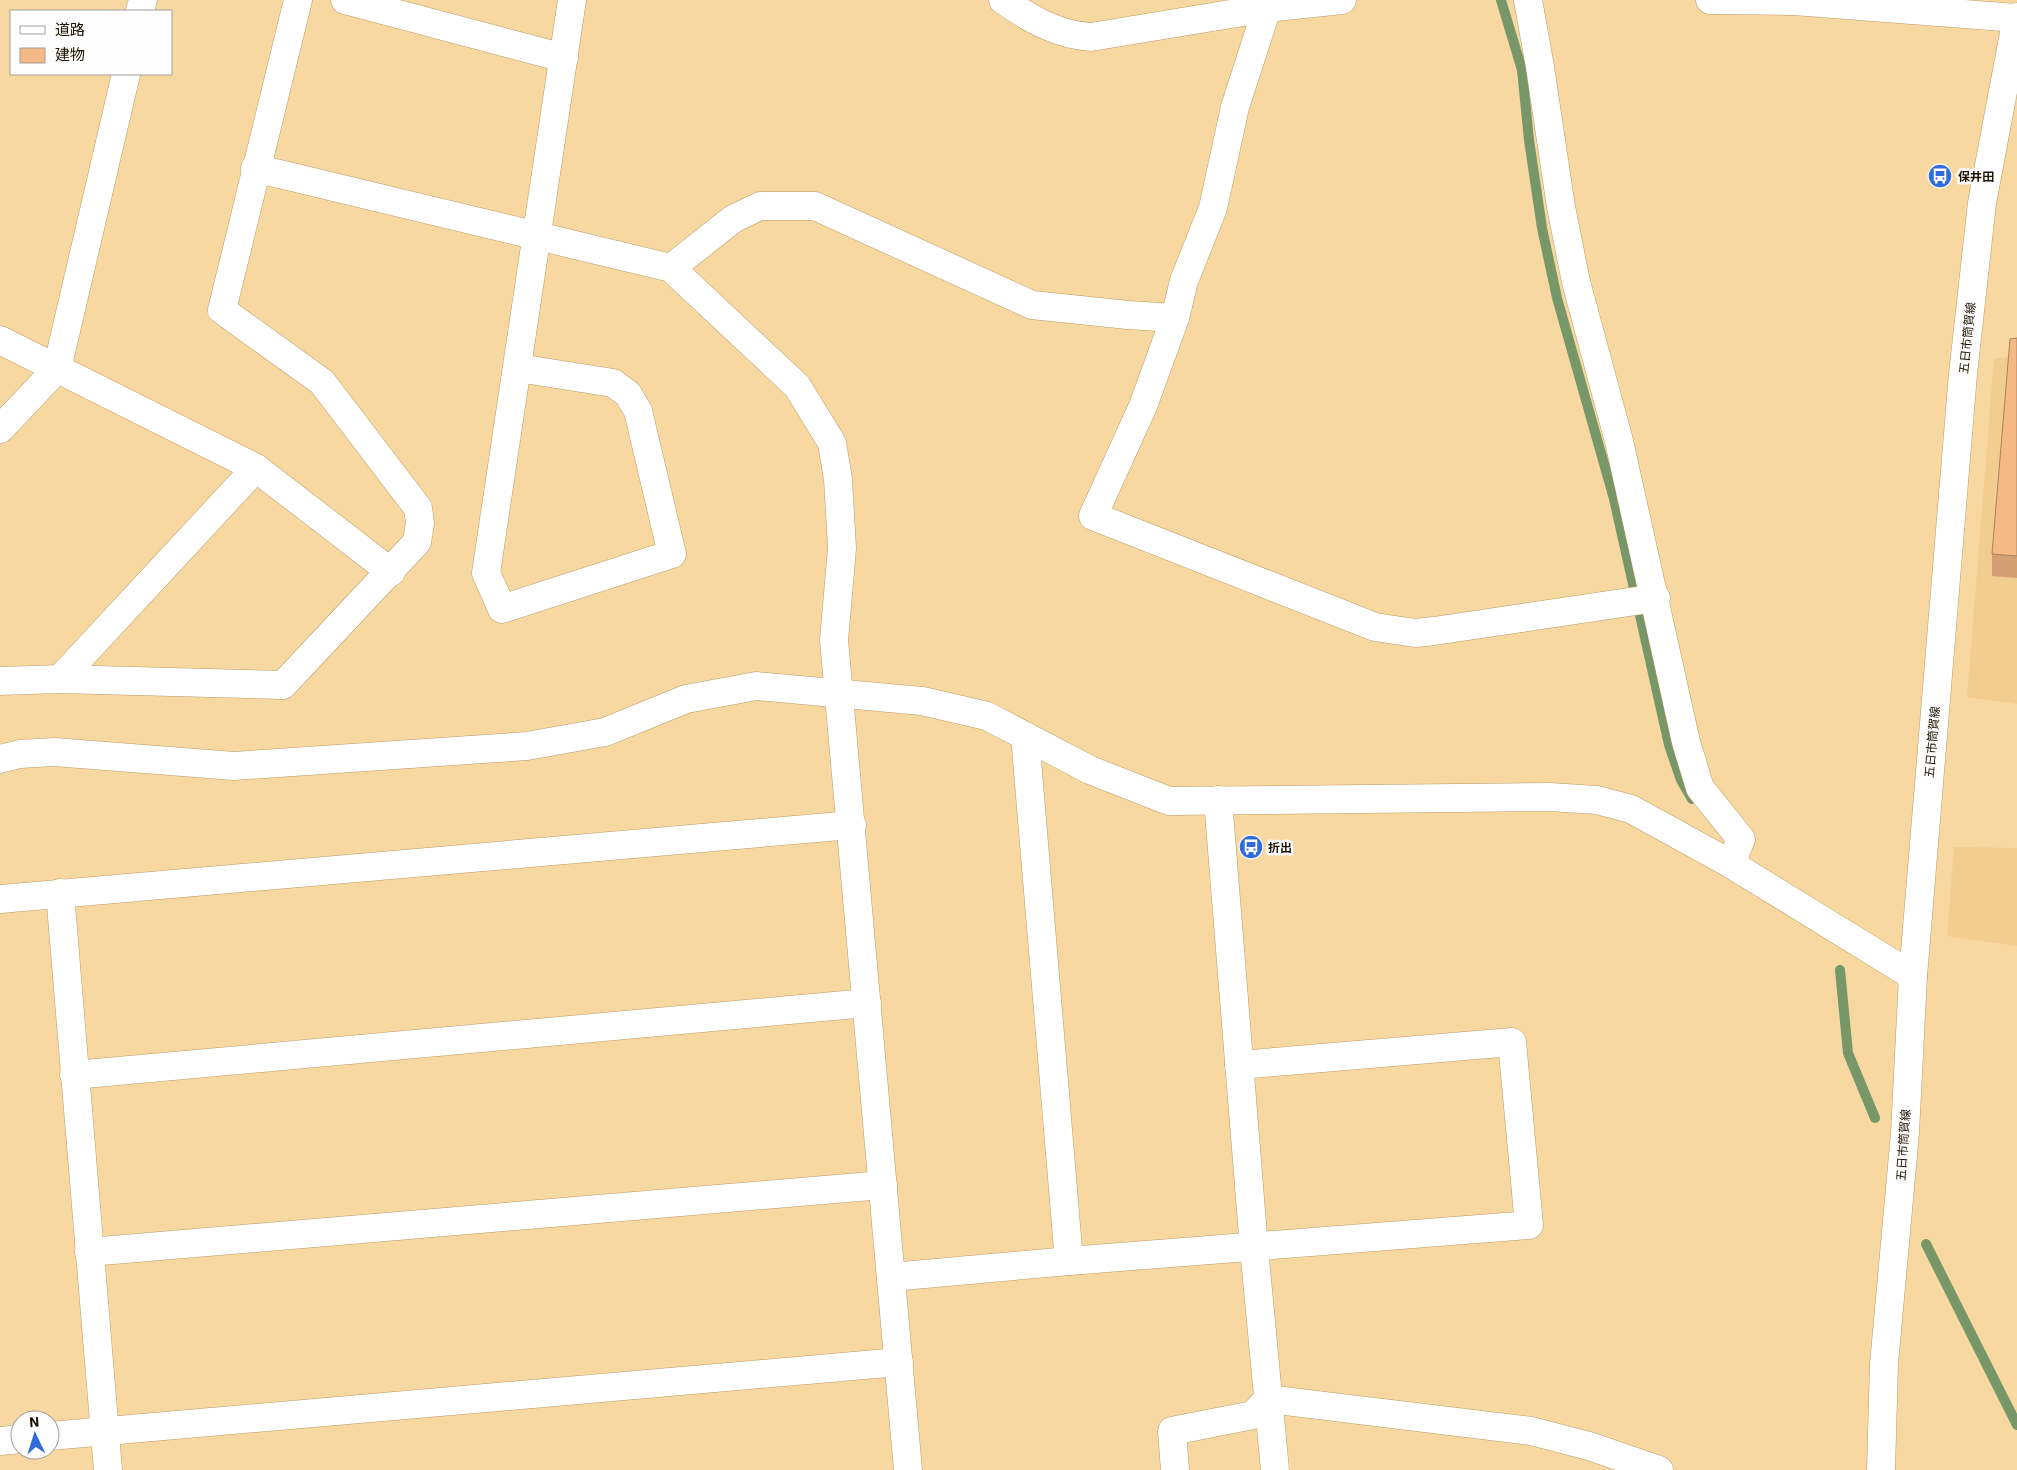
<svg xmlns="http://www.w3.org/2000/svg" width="2017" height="1470" viewBox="0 0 2017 1470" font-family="'IBM Plex Sans','Noto Sans JP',sans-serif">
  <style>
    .built { fill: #f1cd8f }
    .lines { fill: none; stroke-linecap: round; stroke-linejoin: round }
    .stream { stroke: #779769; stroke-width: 10 }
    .street-casing { stroke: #ba9c67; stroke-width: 29 }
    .secondary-casing { stroke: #ba9c67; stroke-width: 29 }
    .primary-casing { stroke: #ba9c67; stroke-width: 29 }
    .street { stroke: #fff; stroke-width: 28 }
    .secondary { stroke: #fff; stroke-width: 28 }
    .primary { stroke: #fff; stroke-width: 28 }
    .wall { fill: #d39f73 }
    .building { fill: #f5b986; stroke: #ac825e }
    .labels { text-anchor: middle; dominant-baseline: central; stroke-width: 5; stroke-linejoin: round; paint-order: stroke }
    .poi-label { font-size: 12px; font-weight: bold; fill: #1e1301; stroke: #fdfdfd; text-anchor: start }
    .street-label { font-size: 12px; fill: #1e1301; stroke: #fdfdfd }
  </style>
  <rect width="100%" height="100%" fill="#f7d8a0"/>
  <g class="built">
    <polygon points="2017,355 2017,704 1967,697 1994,359"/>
    <polygon points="1954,847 2017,848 2017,946 1947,936"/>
  </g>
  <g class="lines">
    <g class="stream">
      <polyline points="1501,0 1522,70 1529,140 1542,228 1557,298 1614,499 1669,745 1681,780 1692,799"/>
      <polyline points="1840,970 1848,1053 1875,1118"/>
      <polyline points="1926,1244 2017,1425"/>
    </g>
    <g class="street-casing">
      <g id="street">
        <polyline points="345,0 564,58"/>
        <path d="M1003,0c27,19 55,35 88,37l176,-29 75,-8"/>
        <polyline points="1528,0 1540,67 1561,207 1576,282 1619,441 1686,742 1700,788 1741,839 1731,864"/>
        <polyline points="1710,0 1794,1 2017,18"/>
        <polyline points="1267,8 1235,107 1213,208 1184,281 1175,318 1143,406 1093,516 1375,627 1415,633 1434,631 1656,598"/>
        <polyline points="140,11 143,0"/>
        <polyline points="255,168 671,268 797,386 832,443 838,479 842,548 834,640 908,1470"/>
        <polyline points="671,268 733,219 760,206 815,206 1032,305 1128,315 1175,318"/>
        <polyline points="0,340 256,468 391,572"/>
        <polyline points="518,368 613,383 628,394 638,411 672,554 502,609 486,573 572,0"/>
        <polyline points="0,429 57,369 126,74"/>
        <polyline points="60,679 256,468"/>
        <polyline points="0,681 60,679 283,685 417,542 420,523 418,508 322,382 222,310 298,0"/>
        <polyline points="1025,736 1069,1261"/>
        <polyline points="1218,800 1254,1248 1275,1470"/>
        <polyline points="60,893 108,1470"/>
        <polyline points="0,899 852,825"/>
        <polyline points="74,1075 867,1003"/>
        <polyline points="89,1252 883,1185"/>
        <polyline points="891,1277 1069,1261 1529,1225 1512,1042 1239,1065"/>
        <polyline points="50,1436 899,1362"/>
        <polyline points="0,1441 20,1439"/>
        <polyline points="1175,1470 1172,1431 1253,1415 1268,1399 1531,1431 1589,1446 1659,1470"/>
      </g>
    </g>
    <g class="secondary-casing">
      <polyline id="secondary" points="0,759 20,754 54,752 234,766 527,746 605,732 686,699 756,686 922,701 987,716 1090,770 1169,801 1549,797 1597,800 1631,809 1731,864 1913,976"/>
    </g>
    <g class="primary-casing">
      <polyline id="primary" points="1881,1470 1884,1364 1905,1133 1913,976 1963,374 1982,203 2017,17"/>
    </g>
    <use href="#street" class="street"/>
    <use href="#secondary" class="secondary"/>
    <use href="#primary" class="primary"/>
  </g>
  <polygon class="wall" points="2017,338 2017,578 1992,576 1992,554"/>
  <polygon class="building" points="2017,338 2017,556 1992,554 2010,339"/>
  <defs>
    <g id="bus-disc" transform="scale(1.25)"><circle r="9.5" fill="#306ddb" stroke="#fdfdfd"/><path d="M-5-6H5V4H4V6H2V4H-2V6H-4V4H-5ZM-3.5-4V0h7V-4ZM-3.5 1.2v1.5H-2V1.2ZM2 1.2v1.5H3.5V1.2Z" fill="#fff"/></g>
  </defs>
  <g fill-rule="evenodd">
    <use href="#bus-disc" x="1940" y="176"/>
    <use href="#bus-disc" x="1251" y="847"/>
  </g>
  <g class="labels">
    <g class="poi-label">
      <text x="1958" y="176">保井田</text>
      <text x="1268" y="847">折出</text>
    </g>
    <g class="street-label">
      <text transform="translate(1967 338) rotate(-84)">五日市筒賀線</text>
      <text transform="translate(1932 742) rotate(-85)">五日市筒賀線</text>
      <text transform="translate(1903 1145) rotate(-86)">五日市筒賀線</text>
    </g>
  </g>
  <rect x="10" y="10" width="162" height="65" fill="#fdfdfd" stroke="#a49f98"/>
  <rect x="20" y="26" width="25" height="8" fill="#ffffff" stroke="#a49f98"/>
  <text x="55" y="35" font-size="15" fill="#1e1301">道路</text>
  <rect x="20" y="48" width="25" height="15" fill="#f5b986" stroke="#a49f98"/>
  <text x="55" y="60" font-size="15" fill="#1e1301">建物</text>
  <g transform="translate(35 1435) rotate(356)"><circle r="24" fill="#fdfdfd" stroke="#a49f98"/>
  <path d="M0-4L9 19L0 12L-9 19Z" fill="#306ddb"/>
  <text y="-8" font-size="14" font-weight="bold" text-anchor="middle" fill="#1e1301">N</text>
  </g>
</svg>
